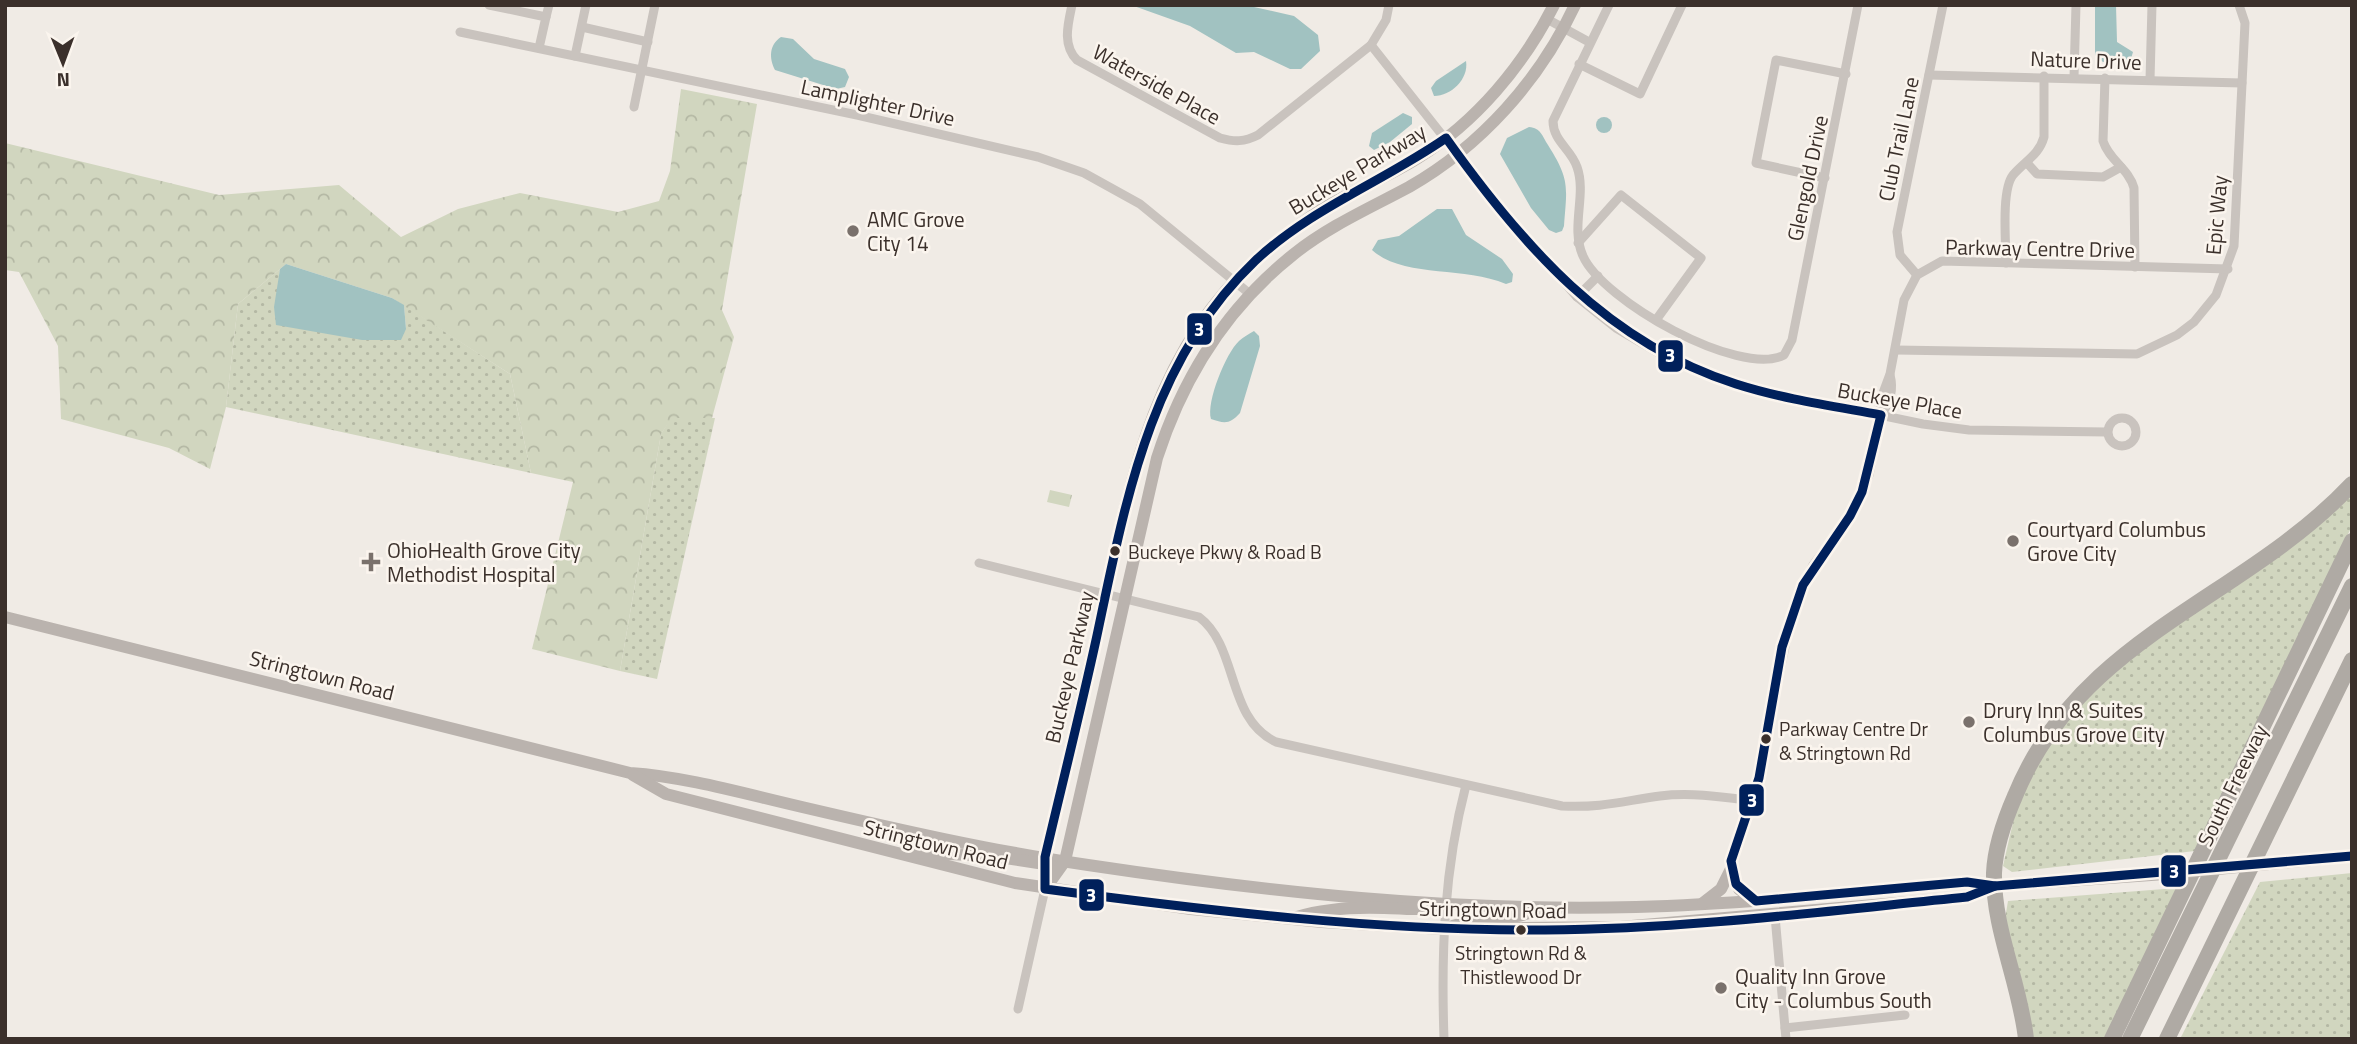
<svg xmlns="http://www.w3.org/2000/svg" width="2357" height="1044" viewBox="0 0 2357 1044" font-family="'Titillium Web',sans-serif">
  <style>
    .grass { fill: url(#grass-dots) }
    .forest { fill: url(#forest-crowns) }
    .water { fill: #a1c2c1 }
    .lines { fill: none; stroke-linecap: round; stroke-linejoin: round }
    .street { stroke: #c9c3be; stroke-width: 9 }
    .secondary { stroke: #bab3ae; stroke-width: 12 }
    .highway { stroke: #afaaa4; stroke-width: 16 }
    .secondary-bridge { stroke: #bab3ae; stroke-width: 12 }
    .bus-1-casing { stroke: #fbf5ee; stroke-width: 14 }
    .bus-1 { stroke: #00205b; stroke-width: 9 }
    .poi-dot { fill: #7a716c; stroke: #fbf5ee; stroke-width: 2.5 }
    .bus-dot { fill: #3b302b; stroke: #fbf5ee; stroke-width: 2.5 }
    .labels { text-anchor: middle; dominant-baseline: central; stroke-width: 5; stroke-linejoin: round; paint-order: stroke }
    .bus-label { font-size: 19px; fill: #3b302b; stroke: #fbf5ee; text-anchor: start }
    .street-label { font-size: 21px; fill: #3b302b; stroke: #fbf5ee }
    .poi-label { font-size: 21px; fill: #3b302b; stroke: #fbf5ee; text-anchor: start }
    .line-badge { stroke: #fbf5ee; stroke-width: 2.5 }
    .badge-label { font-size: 19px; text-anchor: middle; font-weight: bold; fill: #fff }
  </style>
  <defs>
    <pattern id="grass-dots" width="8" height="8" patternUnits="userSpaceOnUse" patternTransform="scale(1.75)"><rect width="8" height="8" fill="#d1d6bf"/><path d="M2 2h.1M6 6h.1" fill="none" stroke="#b4b8a4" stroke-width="1.8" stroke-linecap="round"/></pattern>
    <pattern id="forest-crowns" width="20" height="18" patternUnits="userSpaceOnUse" patternTransform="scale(1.75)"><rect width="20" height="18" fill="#d1d6bf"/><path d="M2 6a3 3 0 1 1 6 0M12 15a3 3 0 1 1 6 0" fill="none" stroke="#b4b8a4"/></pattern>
  </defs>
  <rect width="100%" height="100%" fill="#f0ebe5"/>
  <g class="grass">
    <polygon points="280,269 279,278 406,329 404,305 510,374 531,473 226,407 238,304"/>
    <polygon points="671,418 715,418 657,679 620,671 661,434"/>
    <path d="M2352,489v37l-157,325 -183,21 -9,-6c9,-37 14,-71 33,-105 48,-85 151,-139 227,-196 31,-23 59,-51 89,-76z"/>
    <polygon points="2352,873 2352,1039 2180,1039 2260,882"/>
    <polygon points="2177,888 2104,1039 2032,1039 2005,919 2008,901"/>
  </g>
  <g class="forest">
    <polygon points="681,89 757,104 722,310 734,337 712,418 672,418 661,434 620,671 532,649 573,482 531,473 510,374 392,298 286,264 238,304 226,407 210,469 169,448 61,419 58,346 19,272 5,270 5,143 219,195 339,185 401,237 458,209 520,193 618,212 659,201 670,171"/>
    <polygon points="1050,490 1072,495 1069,507 1047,502"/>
  </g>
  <g class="water">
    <polygon points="1131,5 1245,5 1294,16 1318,35 1320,51 1301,69 1290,69 1254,52 1236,53 1190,26"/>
    <polygon points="2095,5 2116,5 2117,42 2133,52 2130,62 2103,62 2095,55"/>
    <path d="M781,37l12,2 21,20 31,10 4,8 -4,10 -9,2 -61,-19c-6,-12 -6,-25 6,-33z"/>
    <path d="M1466,61c3,18 -15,35 -32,35l-3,-8 5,-7z"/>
    <polygon points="1403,113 1412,117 1412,124 1390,142 1374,150 1369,146 1372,133"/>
    <circle cx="1604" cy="125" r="8"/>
    <path d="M1529,127c12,1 13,9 19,18 22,35 19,41 16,81l-2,5 -6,2 -7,-3 -18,-22 -31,-54 7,-16z"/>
    <path d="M1437,209h15l14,26 36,24 11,15 -1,8 -6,2c-43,-18 -103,-6 -134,-34l6,-10 21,-4z"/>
    <polygon points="286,264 392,298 404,305 406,329 401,340 362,340 276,325 274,307 280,269"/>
    <path d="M1254,331l5,5 1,10 -20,67c-10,11 -15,11 -29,6 -5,-17 15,-66 28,-78 4,-4 10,-7 15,-10z"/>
  </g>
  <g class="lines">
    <g class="street">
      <polyline points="489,5 546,17 539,48"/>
      <path d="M1072,5c-4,19 -10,40 5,55l143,78c15,4 24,4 38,-3l113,-90 15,-25 3,-15"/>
      <path d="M1609,5l-56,116c0,20 18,28 24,46 10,28 -7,60 6,89 19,44 156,122 201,99l8,-15 66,-335"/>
      <polyline points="546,17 549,5"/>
      <polyline points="1547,19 1589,42"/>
      <polyline points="582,27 648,42"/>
      <polyline points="460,32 857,115 1038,157 1084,173 1140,204 1250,294"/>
      <polyline points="1371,45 1503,212 1577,297 1616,328 1664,356 1741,386 1923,424 1969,430 2107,432"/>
      <polyline points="575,56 586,5"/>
      <polyline points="1579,64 1640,94 1682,5"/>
      <polyline points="1929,75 2242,83"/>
      <polyline points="2074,77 2076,5"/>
      <path d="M2105,78l-2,63c6,19 26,28 31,47l1,79"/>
      <polyline points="2150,80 2152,5"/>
      <polyline points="634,107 655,5"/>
      <polyline points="2027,163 2037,174 2103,177 2121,167"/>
      <polyline points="1825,178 1756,163 1776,60 1846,74"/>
      <polyline points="1578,243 1621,195 1701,258 1656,320"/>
      <path d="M2006,263c0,-20 -5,-73 7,-88 12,-14 26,-20 31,-38v-61"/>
      <polyline points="1917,275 1900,255 1897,232 1943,5"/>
      <polyline points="1577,297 1598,276"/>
      <polyline points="1896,350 2137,354 2177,335 2194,322 2216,295 2234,246 2245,23 2239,5"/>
      <path d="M1882,414c8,-13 12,-24 8,-39"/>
      <circle cx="2122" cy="432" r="14"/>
      <path d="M979,563l220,54c40,30 27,102 77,125l286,64c40,2 61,-5 98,-10 31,-4 63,1 93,5"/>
      <polyline points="1731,869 1733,853 1753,801 1793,608 1813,565 1850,516 1869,475 1881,415 1880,401 1890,374 1904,300 1917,275 1942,261 2228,269"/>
      <polyline points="1775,916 1786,1039"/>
      <polyline points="1018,1009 1045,889"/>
      <polyline points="1785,1028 1905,1015"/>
      <path d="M1444,1039c-3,-87 0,-170 22,-254"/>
    </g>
    <g class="secondary">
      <path d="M5,617l625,156c58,4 115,21 172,34 94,22 190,44 286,58 180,27 365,47 548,42 110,-3 221,-15 331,-25l28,4 170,-12"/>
      <polyline points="633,775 666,794 1015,883 1191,909 1322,922 1443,929 1620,927 1967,897 1993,887"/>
      <polyline points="906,852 992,856 1051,865"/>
      <polyline points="2301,861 2352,856"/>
      <polyline points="1731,869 1739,889 1756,901"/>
      <path d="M1045,889l20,-28 92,-403c26,-81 70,-151 137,-204 35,-28 76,-46 115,-67 72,-41 131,-107 166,-182"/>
      <path d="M1045,889v-32l6,-25c16,-70 33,-141 49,-212 28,-131 52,-268 157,-361 19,-16 38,-32 59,-46 32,-21 69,-34 102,-55 58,-36 105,-92 136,-153"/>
      <polyline points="1703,903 1721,889 1731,869"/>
      <path d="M1297,917c26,-8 59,-10 87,-9 20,0 34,4 53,-3"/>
      <path d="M1453,926c27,-10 57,-4 84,-16"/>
    </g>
    <g class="highway">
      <path d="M2026,1039c-6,-56 -33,-110 -32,-166 1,-25 11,-54 21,-77 65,-160 228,-196 337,-312"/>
      <polyline points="2112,1039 2352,541"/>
      <polyline points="2130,1039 2352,586"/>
      <polyline points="2167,1039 2352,660"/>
    </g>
    <polyline class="secondary-bridge" points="2165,874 2301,861"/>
    <g class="bus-1-casing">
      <g id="bus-1">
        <path d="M1446,138c76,107 161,205 290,246 47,15 96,22 145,31l-19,77 -12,24 -47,69 -21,62 -23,131 -28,83 5,23 20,17 211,-19 28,4 -28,11c-140,14 -280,32 -422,33 -167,1 -334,-19 -500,-41v-32c17,-72 35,-144 51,-217 29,-136 53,-278 159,-379 55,-52 129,-80 191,-123z"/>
        <polyline points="1995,886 2352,856"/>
      </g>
    </g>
    <use href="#bus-1" class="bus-1"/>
  </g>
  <g class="poi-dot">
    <circle cx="853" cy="231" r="7"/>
    <circle cx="2013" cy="541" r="7"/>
    <path d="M367.5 551.5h7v7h7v7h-7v7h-7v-7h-7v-7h7z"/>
    <circle cx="1969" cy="722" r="7"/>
    <circle cx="1721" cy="988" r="7"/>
  </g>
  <g class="bus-dot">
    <circle cx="1115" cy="551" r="6"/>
    <circle cx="1766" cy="739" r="6"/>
    <circle cx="1521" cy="930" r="6"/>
  </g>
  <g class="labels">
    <g class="bus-label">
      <text x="1128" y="551">Buckeye Pkwy &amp; Road B</text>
      <text x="1779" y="728">Parkway Centre Dr<tspan x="1779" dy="24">&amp; Stringtown Rd</tspan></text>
      <text x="1521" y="952" text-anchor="middle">Stringtown Rd &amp;<tspan x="1521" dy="24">Thistlewood Dr</tspan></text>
    </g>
    <g class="street-label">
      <text transform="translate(2086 60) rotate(2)">Nature Drive</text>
      <text transform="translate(1157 84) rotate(29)">Waterside Place</text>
      <text transform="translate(878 102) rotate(12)">Lamplighter Drive</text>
      <text transform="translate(1898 139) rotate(-78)">Club Trail Lane</text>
      <text transform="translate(1357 169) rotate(-31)">Buckeye Parkway</text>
      <text transform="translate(1807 178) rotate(-78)">Glengold Drive</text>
      <text transform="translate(2216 215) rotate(-85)">Epic Way</text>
      <text transform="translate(2040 248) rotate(1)">Parkway Centre Drive</text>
      <text transform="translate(1900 400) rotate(10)">Buckeye Place</text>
      <text transform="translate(1069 667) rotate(-77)">Buckeye Parkway</text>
      <text transform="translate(322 675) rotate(14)">Stringtown Road</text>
      <text transform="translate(2232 785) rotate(-64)">South Freeway</text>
      <text transform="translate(936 844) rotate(14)">Stringtown Road</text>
      <text transform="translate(1493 909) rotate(1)">Stringtown Road</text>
    </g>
    <g class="poi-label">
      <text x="867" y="219">AMC Grove<tspan x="867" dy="24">City 14</tspan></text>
      <text x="2027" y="529">Courtyard Columbus<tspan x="2027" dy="24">Grove City</tspan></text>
      <text x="387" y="550">OhioHealth Grove City<tspan x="387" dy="24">Methodist Hospital</tspan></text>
      <text x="1983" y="710">Drury Inn &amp; Suites<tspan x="1983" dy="24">Columbus Grove City</tspan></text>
      <text x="1735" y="976">Quality Inn Grove<tspan x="1735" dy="24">City - Columbus South</tspan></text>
    </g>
  </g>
  <g class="line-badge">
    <rect x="1186" y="312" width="27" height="34" rx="7" fill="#00205b"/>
    <rect x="1657" y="339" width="27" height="34" rx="7" fill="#00205b"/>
    <rect x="1738" y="783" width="27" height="34" rx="7" fill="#00205b"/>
    <rect x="2160" y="854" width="27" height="34" rx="7" fill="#00205b"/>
    <rect x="1078" y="878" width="27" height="34" rx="7" fill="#00205b"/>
  </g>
  <g class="badge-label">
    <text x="1199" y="336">3</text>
    <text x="1670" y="362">3</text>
    <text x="1752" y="807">3</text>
    <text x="2174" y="878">3</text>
    <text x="1091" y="902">3</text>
  </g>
  <rect width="2357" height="1044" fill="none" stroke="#3b302b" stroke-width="14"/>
  <g transform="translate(63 63) rotate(179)" stroke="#fbf5ee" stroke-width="5" paint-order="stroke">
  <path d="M0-5L12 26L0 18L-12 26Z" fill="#3b302b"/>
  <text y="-10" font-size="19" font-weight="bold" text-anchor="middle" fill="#3b302b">N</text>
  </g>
</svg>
